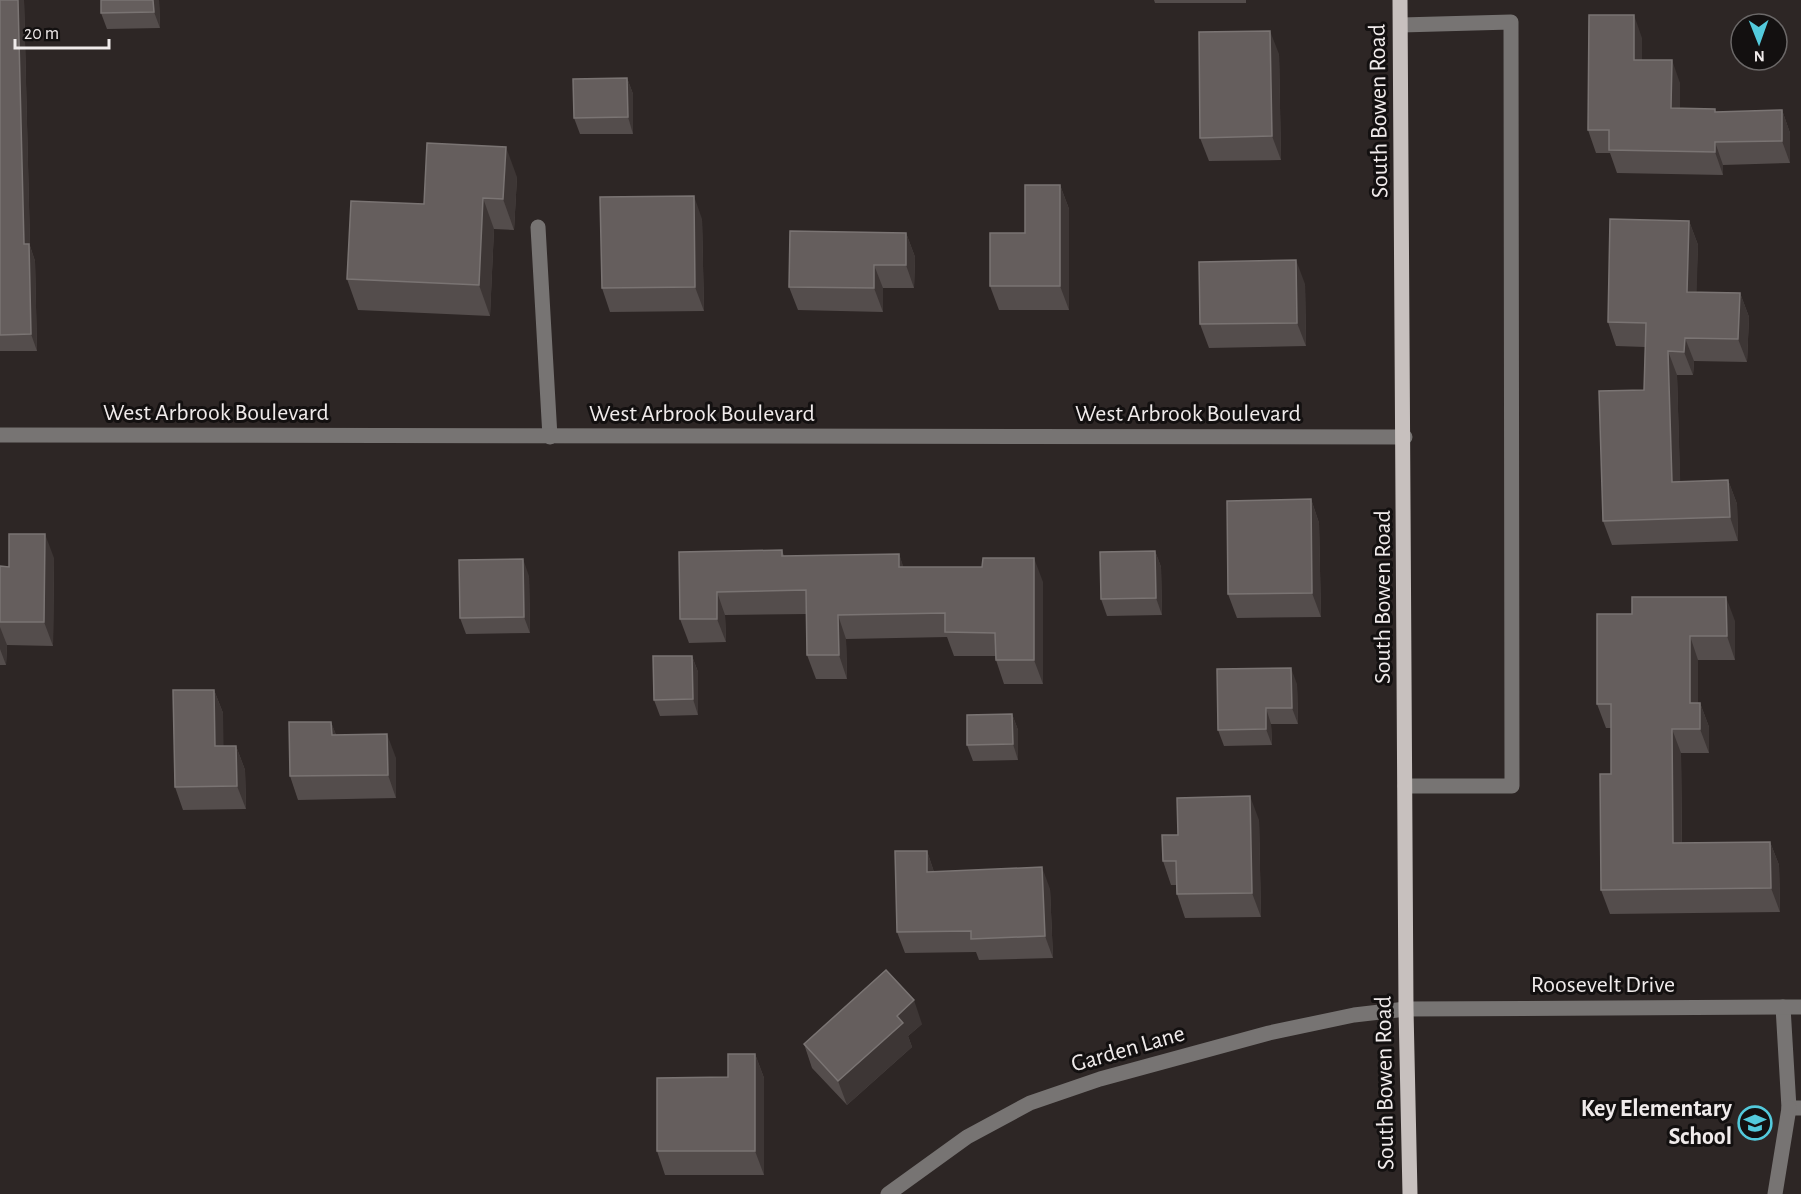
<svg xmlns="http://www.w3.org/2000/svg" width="1801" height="1194" viewBox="0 0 1801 1194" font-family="'Alegreya Sans',sans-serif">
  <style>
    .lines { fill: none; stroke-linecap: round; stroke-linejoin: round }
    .minor { stroke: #777473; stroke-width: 15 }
    .major { stroke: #c7c0be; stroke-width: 15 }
    .wall { fill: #544d4c }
    .shaded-wall { fill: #3d3635 }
    .building { fill: #655e5d; stroke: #7a7473; stroke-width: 1.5 }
    .labels { text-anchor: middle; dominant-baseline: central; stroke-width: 6; stroke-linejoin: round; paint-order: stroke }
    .street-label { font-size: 24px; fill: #f0ebeb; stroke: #131010 }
    .poi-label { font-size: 24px; font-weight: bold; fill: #f0ebeb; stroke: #131010; text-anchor: end }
  </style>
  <rect width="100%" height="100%" fill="#2d2625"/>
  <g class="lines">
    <g class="minor">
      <polyline points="1401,25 1511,22 1512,786 1405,786"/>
      <polyline points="538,227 550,437"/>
      <polyline points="0,435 1405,437"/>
      <polyline points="1783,1007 1789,1108 1801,1108"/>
      <polyline points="888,1194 967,1137 1030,1103 1100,1079 1269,1033 1354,1015 1406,1009 1801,1007"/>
      <polyline points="1775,1194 1789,1108"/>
    </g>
    <polyline class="major" points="1400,0 1406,1009 1410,1194"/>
  </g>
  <g class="wall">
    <polygon points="0,0 24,0 30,246 35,261 37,351 0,351"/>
    <polygon points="159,0 160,28 107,29 101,13"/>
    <polygon points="1154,0 1246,0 1246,3 1155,3"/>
    <polygon points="1642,38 1642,60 1680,83 1680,108 1716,112 1782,110 1790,133 1790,163 1723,165 1723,175 1617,173 1610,153 1596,153 1588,130"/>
    <polygon points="1279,54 1281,160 1209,161 1200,138"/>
    <polygon points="627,78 633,94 633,134 580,134 574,118"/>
    <polygon points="517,177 514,230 494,229 490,316 358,310 347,279 424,204"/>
    <polygon points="1060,185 1069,209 1069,310 999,310 990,286 1025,233"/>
    <polygon points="702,219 704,311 610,312 602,288"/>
    <polygon points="1689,221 1698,245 1696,292 1740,293 1749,317 1747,362 1694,361 1693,375 1677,375 1680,482 1728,480 1737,504 1738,541 1612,545 1603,521 1644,390 1645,347 1616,346 1608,322"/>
    <polygon points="906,233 915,257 914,288 883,288 883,312 798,310 789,287"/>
    <polygon points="1305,284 1306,346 1209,348 1200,324"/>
    <polygon points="1311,499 1319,523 1321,617 1237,618 1228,594"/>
    <polygon points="782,550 784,556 899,554 903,567 1043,582 1043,684 1004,684 996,660 996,656 954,656 947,637 846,639 847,679 816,679 807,655 807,614 725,615 726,642 689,643 680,619 679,552"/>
    <polygon points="1155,551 1161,567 1162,615 1107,616 1101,599"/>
    <polygon points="54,558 53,646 7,645 6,665 0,665 0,566 9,567"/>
    <polygon points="529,576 530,633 466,634 460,618"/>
    <polygon points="1597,614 1735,621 1735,660 1698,660 1698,703 1700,703 1709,727 1709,753 1681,753 1682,843 1770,842 1779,865 1780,912 1610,914 1601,890 1611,774 1611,728 1606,728 1597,704"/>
    <polygon points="692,656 698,672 698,715 660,716 654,700"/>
    <polygon points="1297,684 1298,724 1271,724 1272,745 1224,746 1218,730"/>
    <polygon points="214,690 223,713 223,746 236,746 245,770 246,809 183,810 175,787"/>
    <polygon points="1012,714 1018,730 1018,760 973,761 967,745"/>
    <polygon points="331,722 336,735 396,758 396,798 298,800 290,776"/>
    <polygon points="1259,820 1261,917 1185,918 1177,894 1176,885 1171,885 1163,861 1178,835"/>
    <polygon points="927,851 934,872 1050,889 1053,958 979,960 976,952 905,953 897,932"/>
    <polygon points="922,1024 908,1036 912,1047 847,1105 812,1068 804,1044"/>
    <polygon points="755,1054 764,1078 764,1175 665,1175 657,1151 728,1077"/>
  </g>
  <g class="shaded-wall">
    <polygon points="18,0 24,0 30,246 35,261 37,351 31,334 24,244"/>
    <polygon points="153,0 159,0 160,28 154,12"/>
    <polygon points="1634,15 1642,38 1642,83 1634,60"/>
    <polygon points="1270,31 1279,54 1281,160 1272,136"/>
    <polygon points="1672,60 1680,83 1680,131 1671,108"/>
    <polygon points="627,78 633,94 633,134 628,117"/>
    <polygon points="1782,110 1790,133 1790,163 1782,141"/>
    <polygon points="1715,142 1723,165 1723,175 1715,152"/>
    <polygon points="506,147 517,177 514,230 503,199"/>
    <polygon points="1060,185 1069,209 1069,310 1060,286"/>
    <polygon points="694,196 702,219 704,311 695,287"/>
    <polygon points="483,198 494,229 490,316 479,285"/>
    <polygon points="1689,221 1698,245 1696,316 1687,292"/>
    <polygon points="906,233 915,257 914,288 906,265"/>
    <polygon points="1296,260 1305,284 1306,346 1297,323"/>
    <polygon points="874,265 883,288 883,312 874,288"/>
    <polygon points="1740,293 1749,317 1747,362 1738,339"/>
    <polygon points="1685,338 1694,361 1693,375 1684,352"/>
    <polygon points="1668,351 1677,375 1681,506 1672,482"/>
    <polygon points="1728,480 1737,504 1738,541 1730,517"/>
    <polygon points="1311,499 1319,523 1321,617 1312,593"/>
    <polygon points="45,534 54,558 53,646 44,622"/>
    <polygon points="1155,551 1161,567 1162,615 1156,598"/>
    <polygon points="899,554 907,577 899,567"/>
    <polygon points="1034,558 1043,582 1043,684 1034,660"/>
    <polygon points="523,559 529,576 530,633 524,617"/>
    <polygon points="717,592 725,615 726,642 717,619"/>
    <polygon points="1726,597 1735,621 1735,660 1727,636"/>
    <polygon points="838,615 846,639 847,679 839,655"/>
    <polygon points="0,627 7,645 6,665 0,649"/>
    <polygon points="1690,636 1698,660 1698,726 1690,703"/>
    <polygon points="692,656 698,672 698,715 693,699"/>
    <polygon points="1291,668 1297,684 1298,724 1292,708"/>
    <polygon points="214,690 223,713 224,770 215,746"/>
    <polygon points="1700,703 1709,727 1709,753 1700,729"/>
    <polygon points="1266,708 1271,724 1272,745 1266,729"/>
    <polygon points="1012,714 1018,730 1018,760 1013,744"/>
    <polygon points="331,722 340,745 332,735"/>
    <polygon points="1672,729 1681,753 1682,866 1673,843"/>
    <polygon points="387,734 396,758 396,798 388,775"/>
    <polygon points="236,746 245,770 246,809 237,786"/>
    <polygon points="1250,796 1259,820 1261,917 1252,893"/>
    <polygon points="1770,842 1779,865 1780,912 1771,888"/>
    <polygon points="927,851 934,872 927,872"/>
    <polygon points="1042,867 1050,889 1053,958 1045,936"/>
    <polygon points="914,1000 922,1024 908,1036 912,1047 847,1105 838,1081 897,1016"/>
    <polygon points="755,1054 764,1078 764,1175 755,1151"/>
  </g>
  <g class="building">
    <polygon points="0,0 18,0 24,244 29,244 31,334 0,335"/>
    <polygon points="101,0 153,0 154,12 101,13"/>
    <polygon points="1589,15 1634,15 1634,60 1672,60 1671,108 1715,109 1715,112 1782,110 1782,141 1715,142 1715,152 1609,150 1609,130 1588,130"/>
    <polygon points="1270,31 1272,136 1200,138 1199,32"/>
    <polygon points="627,78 628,117 574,118 573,79"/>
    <polygon points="427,143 506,147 503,199 483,198 479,285 347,279 351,201 424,204"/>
    <polygon points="1025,185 1060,185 1060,286 990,286 990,233 1025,233"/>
    <polygon points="694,196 695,287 602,288 600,197"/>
    <polygon points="1610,219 1689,221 1687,292 1740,293 1738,339 1685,338 1684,352 1668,351 1672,482 1728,480 1730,517 1603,521 1599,391 1644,390 1646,323 1608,322"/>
    <polygon points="790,231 906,233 906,265 874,265 874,288 789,287"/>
    <polygon points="1296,260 1297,323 1200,324 1199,262"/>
    <polygon points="1311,499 1312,593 1228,594 1227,501"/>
    <polygon points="9,534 45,534 44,622 0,622 0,566 9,567"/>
    <polygon points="782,550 782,556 899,554 899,567 982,567 983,558 1034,558 1034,660 996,660 995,633 945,632 945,613 838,615 839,655 807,655 806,590 717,592 717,619 680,619 679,552"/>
    <polygon points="1155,551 1156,598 1101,599 1100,552"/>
    <polygon points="523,559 524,617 460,618 459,560"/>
    <polygon points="1632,597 1726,597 1727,636 1690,636 1690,703 1700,703 1700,729 1672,729 1673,843 1770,842 1771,888 1601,890 1600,774 1611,774 1611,704 1597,704 1597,614 1632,614"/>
    <polygon points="653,656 692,656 693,699 654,700"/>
    <polygon points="1291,668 1292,708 1266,708 1266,729 1218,730 1217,669"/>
    <polygon points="173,690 214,690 215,746 236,746 237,786 175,787"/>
    <polygon points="1012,714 1013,744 967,745 967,715"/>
    <polygon points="289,722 331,722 332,735 387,734 388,775 290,776"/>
    <polygon points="1250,796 1252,893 1177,894 1176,861 1163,861 1162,835 1178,835 1177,798"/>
    <polygon points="895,851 927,851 927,872 1042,867 1045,936 971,939 971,931 897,932"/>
    <polygon points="886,970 914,1000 897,1016 903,1023 838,1081 804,1044"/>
    <polygon points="728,1054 755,1054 755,1151 657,1151 657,1078 728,1077"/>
  </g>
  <defs>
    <g id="school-ring" transform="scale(1.725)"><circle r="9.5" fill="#131010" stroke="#53cadc" stroke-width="1.5"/><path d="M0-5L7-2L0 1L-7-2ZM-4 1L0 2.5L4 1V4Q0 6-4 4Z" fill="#53cadc"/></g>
  </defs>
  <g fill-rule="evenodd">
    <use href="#school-ring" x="1755" y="1123"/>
  </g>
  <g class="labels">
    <g class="street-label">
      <text transform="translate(1379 111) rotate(-91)">South Bowen Road</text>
      <text x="216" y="413">West Arbrook Boulevard</text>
      <text x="702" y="414">West Arbrook Boulevard</text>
      <text x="1188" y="414">West Arbrook Boulevard</text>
      <text transform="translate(1383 597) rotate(-90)">South Bowen Road</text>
      <text x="1603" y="985">Roosevelt Drive</text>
      <text transform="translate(1128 1049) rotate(-16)">Garden Lane</text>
      <text transform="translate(1385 1083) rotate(-91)">South Bowen Road</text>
    </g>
    <g class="poi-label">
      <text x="1732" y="1109">Key Elementary<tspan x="1732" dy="28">School</tspan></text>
    </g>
  </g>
  <g transform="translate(1759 42) rotate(179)"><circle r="28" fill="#131010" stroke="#6b6868" stroke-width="1.5"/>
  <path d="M0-4.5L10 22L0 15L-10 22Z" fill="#53cadc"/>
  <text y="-9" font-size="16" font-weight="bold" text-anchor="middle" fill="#f0ebeb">N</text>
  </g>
  <path d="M15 39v9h94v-9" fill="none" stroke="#f0ebeb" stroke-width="3"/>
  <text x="24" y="39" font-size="18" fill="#f0ebeb" stroke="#131010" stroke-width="4.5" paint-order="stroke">20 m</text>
</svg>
